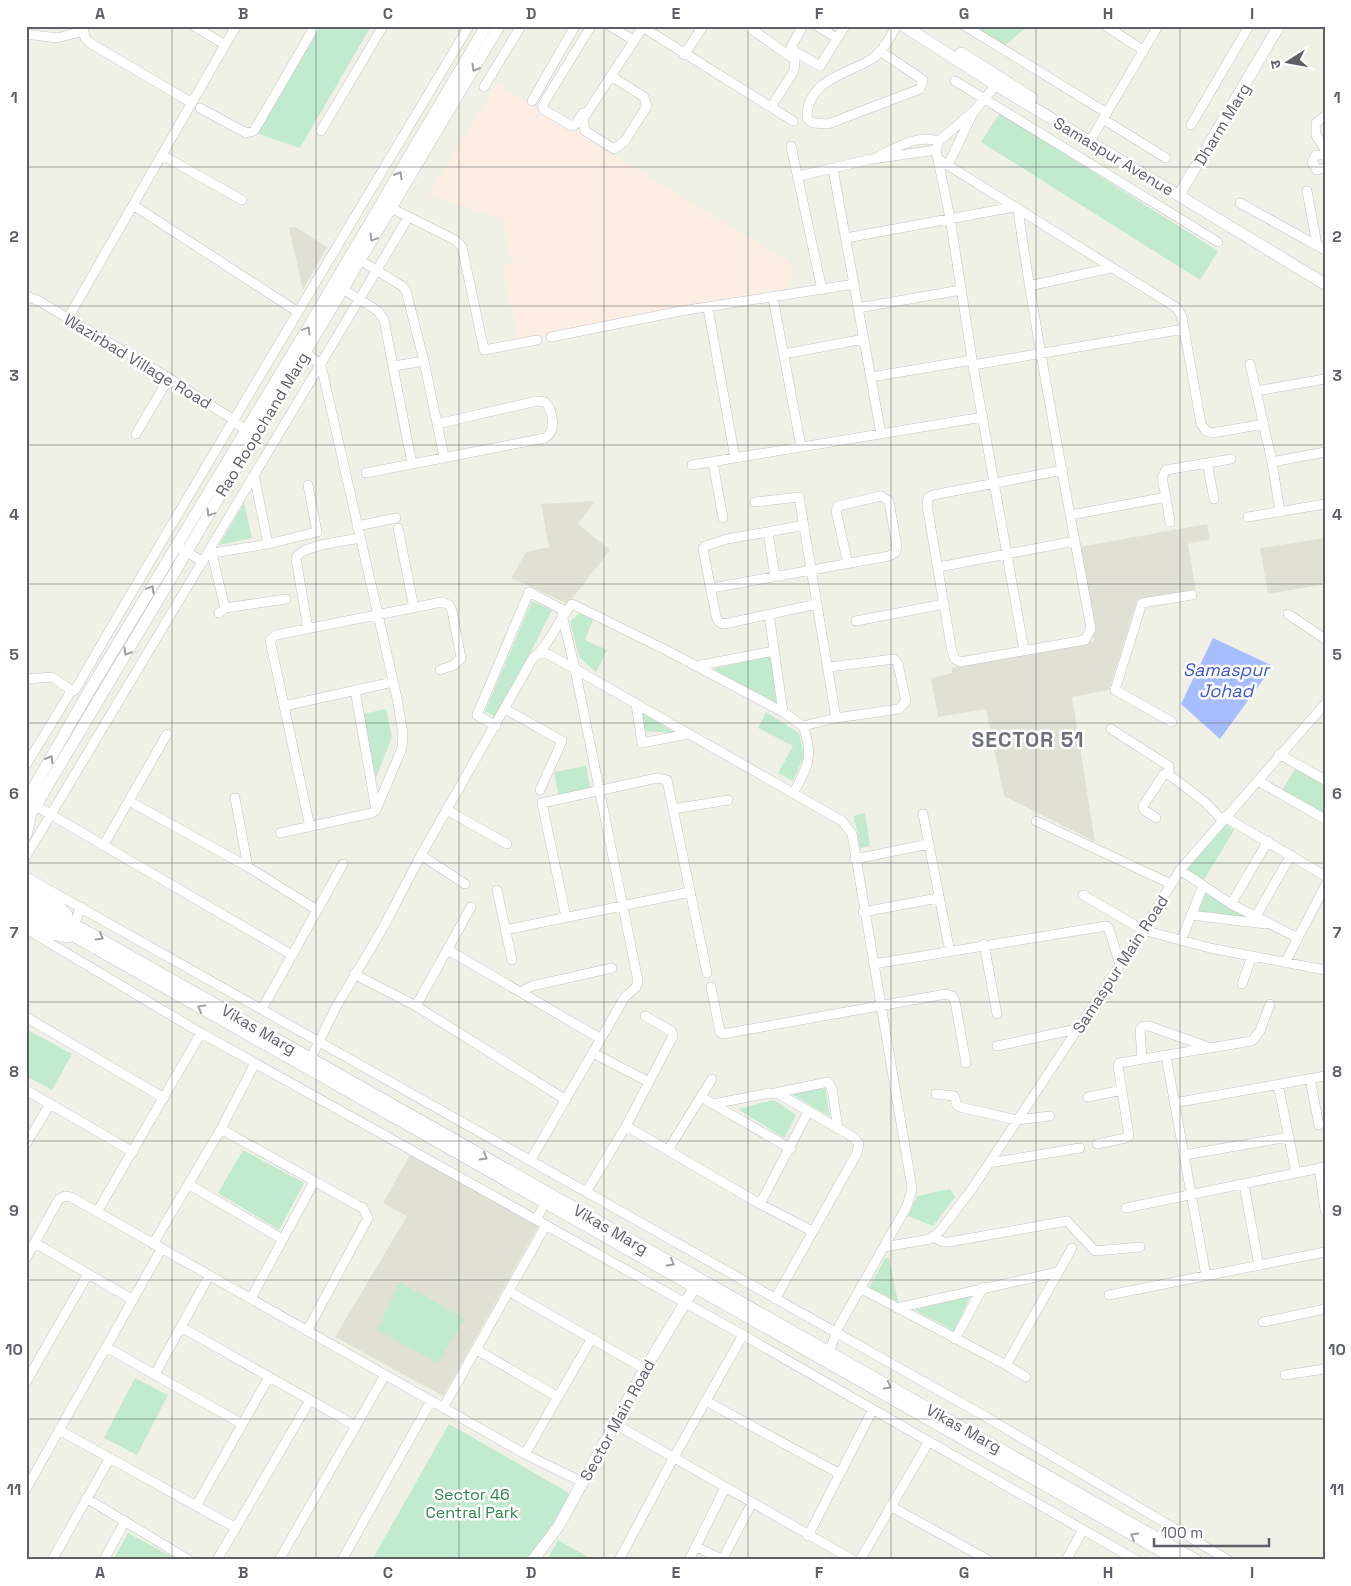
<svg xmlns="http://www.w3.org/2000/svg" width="1351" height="1586" font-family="'Space Grotesk','Noto Sans Devanagari',sans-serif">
  <rect width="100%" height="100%" fill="#f0f1e6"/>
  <!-- education -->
  <path fill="#e0e1d4" d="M295 227 327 247 303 290 289 228Z
    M592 501 594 503 578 524 610 550 568 604 511 578 526 552 549 547 541 504Z
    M1207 524 1210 539 1188 544 1196 590 1137 600 1109 690 1072 697 1095 842 1004 796 986 709 938 717 931 678 952 673V668L1094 641 1079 547Z
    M1325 538V584L1268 594 1260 548Z
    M411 1153 539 1225 443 1396 335 1337 407 1216 383 1203Z"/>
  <!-- medical -->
  <path fill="#feede2" d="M497 84 784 259 788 258 793 278 788 279 790 288 692 304 519 340 502 264 513 262 502 218 428 195Z"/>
  <!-- green -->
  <path fill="#c1eace" d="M318 26H371L300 148 256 133Z
    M972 26H1028L1004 46Z
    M1000 113 1218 251 1200 280 981 142Z
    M244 503 252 538 219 545Z
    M532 601 552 610 497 718 485 711Z
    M586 613 594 617 585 640 607 650 596 672 579 657 570 622 577 615Z
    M772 655 777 704 713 669Z
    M386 709 392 737 376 778 363 714Z
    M639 711 676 733 643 731Z
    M766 712 799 733 804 756 793 781 778 773 793 746 758 728Z
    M1297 765 1325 780V817L1281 793Z
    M586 766 591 792 559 798 554 772Z
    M865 813 870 846 860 848 854 816Z
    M1225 823 1234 830 1204 880 1187 869Z
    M1204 888 1250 920 1194 913Z
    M26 1029 72 1054 52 1090 26 1076Z
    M825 1087 830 1117 790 1093Z
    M774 1100 796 1115 784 1138 738 1109Z
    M243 1150 304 1183 279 1230 218 1193Z
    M950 1189 955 1197 933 1226 908 1216 917 1196Z
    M885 1258H889L898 1302 869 1288Z
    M400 1282 465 1319 438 1363 377 1330Z
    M971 1295 954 1331 915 1310Z
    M135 1378 168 1395 137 1455 104 1438Z
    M449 1424 569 1493 561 1517 528 1560H372Z
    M128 1533 178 1560H113Z
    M558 1540 593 1560H547Z"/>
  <!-- water -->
  <path fill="#a8bdff" d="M1213 638 1273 666 1220 739 1181 704Z"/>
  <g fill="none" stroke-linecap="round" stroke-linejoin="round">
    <!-- street casing -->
    <g stroke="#c2c2c9" stroke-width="10">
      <path id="street" d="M83 26 85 38 90 43 192 103
        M194 26 225 45
        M610 26 630 38
        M641 26 793 121
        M747 26 795 60 794 71 771 107
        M803 26 791 47 794 51 820 66 845 26
        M817 26 837 38
        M965 26 1107 113
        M1106 26 1144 51
        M26 34 57 38 83 31
        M880 51 923 80 920 89 828 124 813 123 807 118C807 80 845 75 870 60 882 53 890 38 896 26
        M684 55 703 26
        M611 76 644 97 647 106 625 141 614 149 585 131 583 119 643 27
        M955 81 1218 242
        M996 85 975 110 939 141 936 150 950 218 973 365 1024 650
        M484 87 521 26
        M532 101 575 26
        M200 108 246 133 254 131 315 26
        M583 113 575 125 572 126 544 110 542 106 591 26
        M1325 116 1316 123V135L1325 149
        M1103 119 1166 158
        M1191 125 1249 26
        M321 131 383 26
        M1093 136 1158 26
        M791 146 822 290
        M162 155 242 200
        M1325 155H1316L1312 162 1317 170 1325 168
        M879 156C899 146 916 135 939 141
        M938 159 1177 308 1182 317 1201 424 1206 431 1212 433 1264 424
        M948 165 973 113
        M833 169 881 434
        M799 176 872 159 936 150
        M1307 191 1317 245
        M1240 203 1325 250
        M133 205 298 312
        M391 208 455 240 462 247 484 350 537 340
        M1018 210C1038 350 1066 490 1091 629L1085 640 960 662 955 659 952 652 927 505 928 498 933 495 1063 470
        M846 238 1014 207
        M360 260 402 286 406 291 424 361 444 457
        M338 286 378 311 384 320 412 464
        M1029 286 1111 268
        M26 296 39 301 169 378 232 419 246 431
        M773 298 801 447
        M708 308 735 458
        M858 308 961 290
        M68 318 236 26
        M551 337 681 311 854 284
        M784 354 864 339
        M1250 364 1272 462 1280 512
        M973 365 1184 329
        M394 366 424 361
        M871 377 972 360
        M1256 391 1325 379
        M136 434 169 378
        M1272 462 1325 452
        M713 463 723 518
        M1207 463 1231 459
        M692 465 983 417
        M366 473 545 438C557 431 553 411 545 402L537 401 437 424
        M1166 497 1170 522
        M755 502 799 497 836 718
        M1071 515 1166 497 1162 478 1166 470 1207 463 1214 499
        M1248 517 1325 504
        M357 526 396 518
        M398 528 414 608
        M768 532 727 539 705 546 703 549 716 616 719 622 724 624 817 604
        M268 544 317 532 308 485
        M181 548 203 562
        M207 554 268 544 254 475
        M212 554 225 608
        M939 567 1075 541
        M775 577 768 532 804 525
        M712 588 889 556 895 553 897 547 889 501 881 496 838 506 836 511 848 564
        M219 613 225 608 286 599
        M769 614 783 712 803 726C814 755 808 768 793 793
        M1288 614 1325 639
        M856 621 944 604
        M308 629 296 558C301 545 346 541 360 538
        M540 654H548L575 669 842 821 852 834 912 1188 907 1206 839 1326 827 1357
        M697 666 774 651
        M26 679 52 677 72 691
        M355 690 376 810
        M636 704 642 743 688 734
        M284 706 393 682
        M505 709 562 741 540 790
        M1172 722 1115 690 1142 603 1192 595
        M496 726 477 715 529 592 565 611
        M803 726 836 718 899 709 906 701 898 664 894 659 829 667
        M1111 729 1169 766V773
        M1279 754 1325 780
        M26 765 70 693 75 690C204 467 337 247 469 26
        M1258 781 1325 819
        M235 798 248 867
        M129 801 248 867 317 910
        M36 806 292 955
        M673 809 728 800
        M447 810 507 844
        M923 814 950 952
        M1225 817 1325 876
        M1156 818 1144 810 1143 806 1164 774 1167 773 1205 802 1222 820
        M1036 821 1171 884
        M310 827 270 640 276 635 442 602 449 605 452 611 461 658 454 665 440 670
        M280 833 372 813 376 810 402 748 403 734 397 698 321 365 305 352
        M103 846 167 734
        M421 855 465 884
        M26 856 408 218
        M855 859 929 844
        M1180 870 1231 904 1298 938
        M26 877 981 1414 1228 1560
        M497 890 512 960
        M1083 895 1143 930 1210 948 1325 970
        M1231 904 1268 841
        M863 912 938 898
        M1191 915 1266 924
        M1256 916 1291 855
        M566 917 542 803 657 778 667 780 707 973
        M75 922 81 907
        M26 929 201 1033 743 1335 1136 1560
        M505 930 690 892
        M1181 941 1203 886
        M984 944 997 1014
        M448 950 601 1039
        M1285 963 1325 886
        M874 964 1106 926 1109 929 1120 965
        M354 974 416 1006 566 1100
        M1242 984 1252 956
        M711 987 720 1032 723 1034 946 994 952 996 955 1001 966 1063
        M521 992 532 986 612 968
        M416 1006 471 907
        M262 1009 343 864
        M26 1017 164 1098
        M997 1046 1077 1029
        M593 1053 649 1082
        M1166 1056 1206 1276
        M1142 1059 1140 1030 1143 1026H1149L1208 1047
        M308 1064 335 1009 384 926 421 855 533 658C550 645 557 621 572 604L664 649 783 712
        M1310 1079 1319 1125
        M1278 1084 1296 1173
        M26 1090 133 1152
        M775 1093 828 1082 832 1089 838 1129
        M936 1094 954 1096 957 1105 960 1107 1017 1120 1050 1116
        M701 1097 791 1149
        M1088 1097 1122 1090
        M1174 1103 1325 1076
        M713 1104 769 1093 779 1094 853 1137 859 1144 857 1153 775 1299
        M626 1126 760 1204 812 1231
        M221 1129 357 1205 363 1208 368 1218 307 1331
        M26 1144 50 1104
        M1097 1144 1126 1138 1129 1136 1118 1066 1119 1063 1252 1041 1260 1031 1270 1004
        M668 1150 712 1079
        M1184 1155 1289 1137
        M530 1161 625 997 636 987 638 981 575 669 562 615
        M989 1163 1080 1148
        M1319 1168 1325 1210
        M190 1185 282 1239
        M1244 1185 1259 1266
        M586 1192 626 1126 671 1040 673 1035 671 1031 645 1016
        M760 1204 808 1112
        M1126 1208 1325 1167
        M97 1212 201 1033
        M536 1220 545 1203
        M933 1237 943 1242H949L1067 1221 1095 1251 1140 1247
        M35 1243 133 1300
        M153 1244 221 1129 255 1063
        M884 1247 930 1239 940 1231 972 1189 1143 930 1180 870 1325 704
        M26 1258 59 1199 65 1196 71 1197 525 1454 582 1482
        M860 1288 1006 1365 1072 1248
        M510 1292 645 1369
        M1109 1295 1325 1252
        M251 1298 314 1182
        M897 1308 1058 1272
        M1263 1322 1325 1309
        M181 1327 356 1426
        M955 1339 983 1287
        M106 1347 242 1424
        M477 1350 558 1397
        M1006 1365 1026 1377
        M155 1374 209 1276
        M1285 1375 1325 1369
        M26 1382 88 1274
        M706 1401 840 1474
        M443 1408 546 1225
        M615 1424 853 1560
        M59 1430 236 1528
        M525 1454 592 1338
        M26 1489 162 1248
        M86 1498 189 1560
        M196 1506 269 1377
        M890 1506 988 1560
        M808 1536 873 1409
        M697 1547 723 1560
        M52 1560 110 1458
        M104 1560 125 1521
        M217 1560 310 1400
        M279 1560 385 1375
        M342 1560 431 1401
        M619 1560 674 1457 743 1335
        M689 1560 725 1488
        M722 1560 752 1503
        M860 1560 929 1441
        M1066 1560 1083 1530"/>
    </g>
    <!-- secondary casing -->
    <g stroke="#c2c3cc" stroke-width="12">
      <path id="secondary" d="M904 26 996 85 1325 284
        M961 53 1032 98
        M1179 195 1279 26
        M26 801 88 693 312 321 486 26
        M26 822 499 26
        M26 835 30 817
        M26 887 55 902 67 915
        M26 897 1196 1560
        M26 909 1177 1560
        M26 921 52 934 68 937
        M533 1560 558 1527 645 1369 699 1280"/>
    </g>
    <!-- street -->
    <use href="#street" stroke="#fff" stroke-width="9"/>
    <!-- secondary -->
    <use href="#secondary" stroke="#fff" stroke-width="11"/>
  </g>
  <!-- one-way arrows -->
  <defs><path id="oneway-chevron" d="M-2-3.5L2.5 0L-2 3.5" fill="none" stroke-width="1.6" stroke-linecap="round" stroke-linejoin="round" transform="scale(1.25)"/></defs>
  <g stroke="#9e9fa4">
    <use href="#oneway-chevron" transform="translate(475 68) rotate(120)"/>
    <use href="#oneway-chevron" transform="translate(399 175) rotate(-60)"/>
    <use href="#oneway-chevron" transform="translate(373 238) rotate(121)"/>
    <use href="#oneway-chevron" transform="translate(307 330) rotate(-59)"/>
    <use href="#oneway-chevron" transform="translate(210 513) rotate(121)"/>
    <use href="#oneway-chevron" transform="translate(151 589) rotate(-59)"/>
    <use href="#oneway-chevron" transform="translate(127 652) rotate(121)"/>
    <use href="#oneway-chevron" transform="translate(50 759) rotate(-60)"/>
    <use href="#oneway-chevron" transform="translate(100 937) rotate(30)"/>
    <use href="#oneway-chevron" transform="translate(201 1008) rotate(-151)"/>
    <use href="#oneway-chevron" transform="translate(484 1157) rotate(30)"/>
    <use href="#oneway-chevron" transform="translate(671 1263) rotate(30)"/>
    <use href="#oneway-chevron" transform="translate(888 1386) rotate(29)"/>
    <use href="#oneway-chevron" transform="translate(1134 1536) rotate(-150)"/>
  </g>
  <!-- grid -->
  <path fill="none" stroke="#5d5f67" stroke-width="1" stroke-opacity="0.55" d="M172 26V1560M316 26V1560M459 26V1560M604 26V1560M748 26V1560M891 26V1560M1036 26V1560M1180 26V1560M26 167H1325M26 306H1325M26 445H1325M26 584H1325M26 723H1325M26 863H1325M26 1002H1325M26 1141H1325M26 1280H1325M26 1419H1325"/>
  <g text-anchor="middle" stroke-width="5" stroke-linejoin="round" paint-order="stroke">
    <!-- street labels -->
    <g font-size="16" fill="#5d5f67" stroke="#fff">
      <text transform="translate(1222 124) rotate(-59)" y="6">Dharm Marg</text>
      <text transform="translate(1114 156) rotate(31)" y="6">Samaspur Avenue</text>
      <text transform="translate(138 361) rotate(31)" y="6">Wazirbad Village Road</text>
      <text transform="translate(262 424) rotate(-59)" y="6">Rao Roopchand Marg</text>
      <text transform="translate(1120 964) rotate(-57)" y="6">Samaspur Main Road</text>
      <text transform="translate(259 1029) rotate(30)" y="6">Vikas Marg</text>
      <text transform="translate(611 1229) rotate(30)" y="6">Vikas Marg</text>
      <text transform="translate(617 1420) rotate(-61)" y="6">Sector Main Road</text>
      <text transform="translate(964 1428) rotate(29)" y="6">Vikas Marg</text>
    </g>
    <!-- park labels -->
    <g font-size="16" fill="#2e864e" stroke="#fff">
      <text x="472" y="1500">Sector 46<tspan x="472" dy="18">Central Park</tspan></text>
    </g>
    <!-- water labels -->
    <g font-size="18" font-style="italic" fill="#3f57ce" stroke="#fff">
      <text x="1226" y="676">Samaspur<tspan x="1226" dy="21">Johad</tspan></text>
    </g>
    <!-- district labels -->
    <g font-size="21" font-weight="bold" letter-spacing="1" fill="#6e707a" stroke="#fff">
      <text x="1028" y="747">SECTOR 51</text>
    </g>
  </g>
  <!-- border -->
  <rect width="1351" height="1586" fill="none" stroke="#ffffff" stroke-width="55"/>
  <!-- north arrow -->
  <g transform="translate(1288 62) rotate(259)" stroke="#ffffff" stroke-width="4" paint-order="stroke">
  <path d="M0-4L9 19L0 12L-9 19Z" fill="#5d5f67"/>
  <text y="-8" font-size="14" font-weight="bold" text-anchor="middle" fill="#5d5f67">उ</text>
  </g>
  <!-- scale -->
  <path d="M1154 1538v8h115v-8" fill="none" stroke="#5d5f67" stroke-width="2.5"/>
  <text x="1161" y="1538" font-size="15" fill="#5d5f67" stroke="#ffffff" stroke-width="4" paint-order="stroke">100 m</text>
  <rect x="28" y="28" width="1296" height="1530" fill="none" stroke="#5d5f67" stroke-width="2"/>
  <g font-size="16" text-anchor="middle" font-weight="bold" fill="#5d5f67">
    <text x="100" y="19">A</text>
    <text x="243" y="19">B</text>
    <text x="388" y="19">C</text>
    <text x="531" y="19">D</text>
    <text x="676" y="19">E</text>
    <text x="819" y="19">F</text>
    <text x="964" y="19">G</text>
    <text x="1108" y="19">H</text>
    <text x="1252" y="19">I</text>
    <text x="14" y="103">1</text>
    <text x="1337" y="103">1</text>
    <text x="14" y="242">2</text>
    <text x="1337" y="242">2</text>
    <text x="14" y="381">3</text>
    <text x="1337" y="381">3</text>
    <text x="14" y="520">4</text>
    <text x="1337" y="520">4</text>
    <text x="14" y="660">5</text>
    <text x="1337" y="660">5</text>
    <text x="14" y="799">6</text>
    <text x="1337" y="799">6</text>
    <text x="14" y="938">7</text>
    <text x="1337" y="938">7</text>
    <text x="14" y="1077">8</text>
    <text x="1337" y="1077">8</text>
    <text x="14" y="1216">9</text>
    <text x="1337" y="1216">9</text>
    <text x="14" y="1355">10</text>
    <text x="1337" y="1355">10</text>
    <text x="14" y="1495">11</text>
    <text x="1337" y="1495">11</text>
    <text x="100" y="1578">A</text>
    <text x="243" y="1578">B</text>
    <text x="388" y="1578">C</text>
    <text x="531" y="1578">D</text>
    <text x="676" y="1578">E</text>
    <text x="819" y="1578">F</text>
    <text x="964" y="1578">G</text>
    <text x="1108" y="1578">H</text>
    <text x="1252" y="1578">I</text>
  </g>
</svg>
